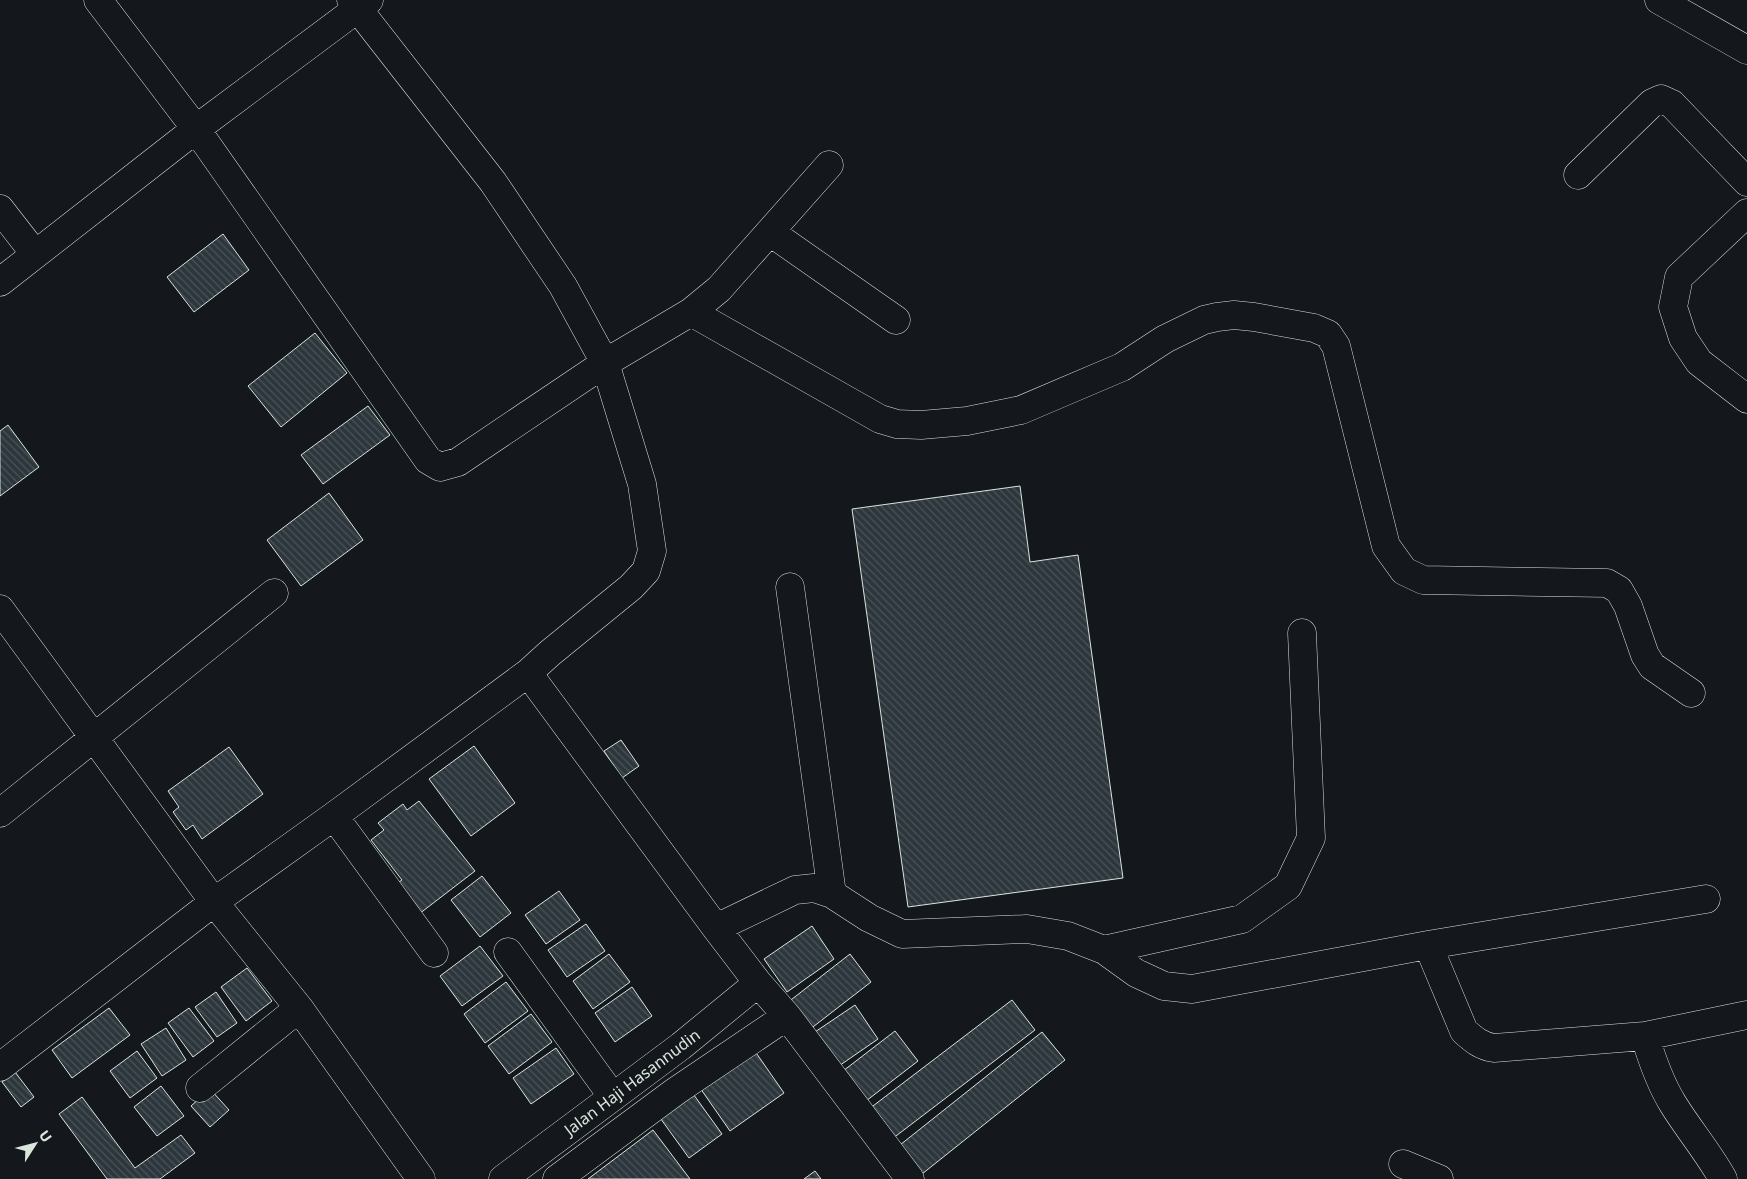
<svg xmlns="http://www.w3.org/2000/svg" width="1747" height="1179" font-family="'Noto Sans',sans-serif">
  <defs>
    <pattern id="building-back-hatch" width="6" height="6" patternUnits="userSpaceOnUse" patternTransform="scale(1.25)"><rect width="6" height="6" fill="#2c363c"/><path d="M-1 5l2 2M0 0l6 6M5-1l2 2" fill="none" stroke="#4a5358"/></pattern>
  </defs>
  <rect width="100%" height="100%" fill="#14181c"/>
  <!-- building -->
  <path fill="url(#building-back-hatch)" stroke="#d8e6dc" d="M223 234 249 270 194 312 167 277Z
    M315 333 347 373 281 427 248 386Z
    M368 406 390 435 323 484 301 455Z
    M8 425 39 467 0 496V431Z
    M1020 486 1030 562 1078 555 1123 878 908 907 852 509Z
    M329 493 363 540 301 586 267 540Z
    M621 740 639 766 622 778 604 751Z
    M474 746 515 803 471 836 429 779Z
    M229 747 263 794 202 839 193 825 186 830 173 812 179 807 168 791Z
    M419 801 475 871 419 914 396 884 402 880 371 840 384 830 378 823 403 804 407 810Z
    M482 876 511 913 480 937 451 900Z
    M559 891 580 920 546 944 525 915Z
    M586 924 605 951 567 977 548 950Z
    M812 926 834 959 787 992 764 959Z
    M480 946 503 976 462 1006 440 976Z
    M609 954 630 982 593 1009 573 981Z
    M850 954 871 982 809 1030 787 1003Z
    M247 968 272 1001 246 1021 221 987Z
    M506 982 528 1011 485 1043 464 1014Z
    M632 987 652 1016 615 1042 595 1013Z
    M216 992 237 1023 217 1037 195 1007Z
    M1012 1000 1035 1030 892 1139 869 1109Z
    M855 1005 878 1039 836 1068 812 1034Z
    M109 1008 130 1035 72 1078 52 1050Z
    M189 1008 214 1041 193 1057 168 1023Z
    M531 1014 552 1042 509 1074 488 1046Z
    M166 1028 186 1060 162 1076 141 1044Z
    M895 1031 918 1061 866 1101 843 1071Z
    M1042 1032 1065 1060 922 1174 900 1145Z
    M752 1047 784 1093 730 1131 698 1085Z
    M556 1048 574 1074 531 1104 513 1078Z
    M137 1051 157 1078 130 1098 110 1071Z
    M15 1072 34 1097 21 1107 2 1082Z
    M161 1086 184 1116 157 1136 134 1107Z
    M210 1089 229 1110 210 1127 191 1106Z
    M691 1091 722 1134 689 1158 658 1115Z
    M82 1097 135 1168 181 1135 195 1153 160 1179H107L59 1114Z
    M653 1130 690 1179H588Z
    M815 1171 821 1179H804Z"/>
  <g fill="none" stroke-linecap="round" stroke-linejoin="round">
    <!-- minor casing -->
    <g stroke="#d8e6dc" stroke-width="29">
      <path id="minor" d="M98 0 196 129 428 460 440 467 458 462 605 363 691 312 719 289 829 165
        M351 0 493 182 563 286 605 363 642 484 652 551 646 571 631 587 550 653 528 673 716 928 758 983 787 1016 910 1179
        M1659 0 1747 50
        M1578 175 1652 103 1661 99 1672 104 1747 182
        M0 209 35 254
        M1747 213 1679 277 1673 307 1683 338 1699 362 1747 399
        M770 232 896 320
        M0 282 196 129 369 0
        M691 312 880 419 897 424 921 425 967 421 1021 410 1122 367 1165 339 1204 320 1217 317 1234 315 1254 317 1314 328 1328 334 1336 346 1386 546 1404 571 1423 580 1607 583 1619 590 1628 606 1645 655 1652 666 1691 693
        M790 587 832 894
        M0 609 214 902 299 1008 421 1179
        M0 813 274 593
        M334 816 434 953
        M716 928 795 890 814 888 832 894 869 918 902 934 1027 929 1068 936 1104 950 1136 973 1164 986 1192 989 1428 945 1706 899
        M1428 945 1464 1031C1474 1040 1481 1046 1494 1048L1645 1036 1747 1015
        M1104 950 1242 919 1288 886 1311 838 1302 633
        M508 952 613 1097
        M1645 1036C1652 1060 1660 1083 1673 1104 1689 1130 1708 1152 1723 1179
        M0 1067 214 902 334 816 528 673
        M200 1088 299 1008
        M1403 1164 1439 1179
        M503 1179 681 1046 758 983
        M557 1179 676 1091 787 1016"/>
    </g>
    <!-- minor -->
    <use href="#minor" stroke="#14181c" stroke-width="28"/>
  </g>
  <g text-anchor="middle" stroke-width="4" stroke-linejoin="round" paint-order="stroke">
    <!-- street labels -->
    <g font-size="16" fill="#d8e6dc" stroke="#14181c">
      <text transform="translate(632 1082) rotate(-37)" y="6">Jalan Haji Hasannudin</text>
    </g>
  </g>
  <!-- north arrow -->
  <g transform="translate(35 1144) rotate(54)" stroke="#14181c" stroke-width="4" paint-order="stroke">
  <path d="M0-4L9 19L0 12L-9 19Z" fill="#d8e6dc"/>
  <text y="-8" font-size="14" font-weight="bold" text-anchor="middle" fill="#d8e6dc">U</text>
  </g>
</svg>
